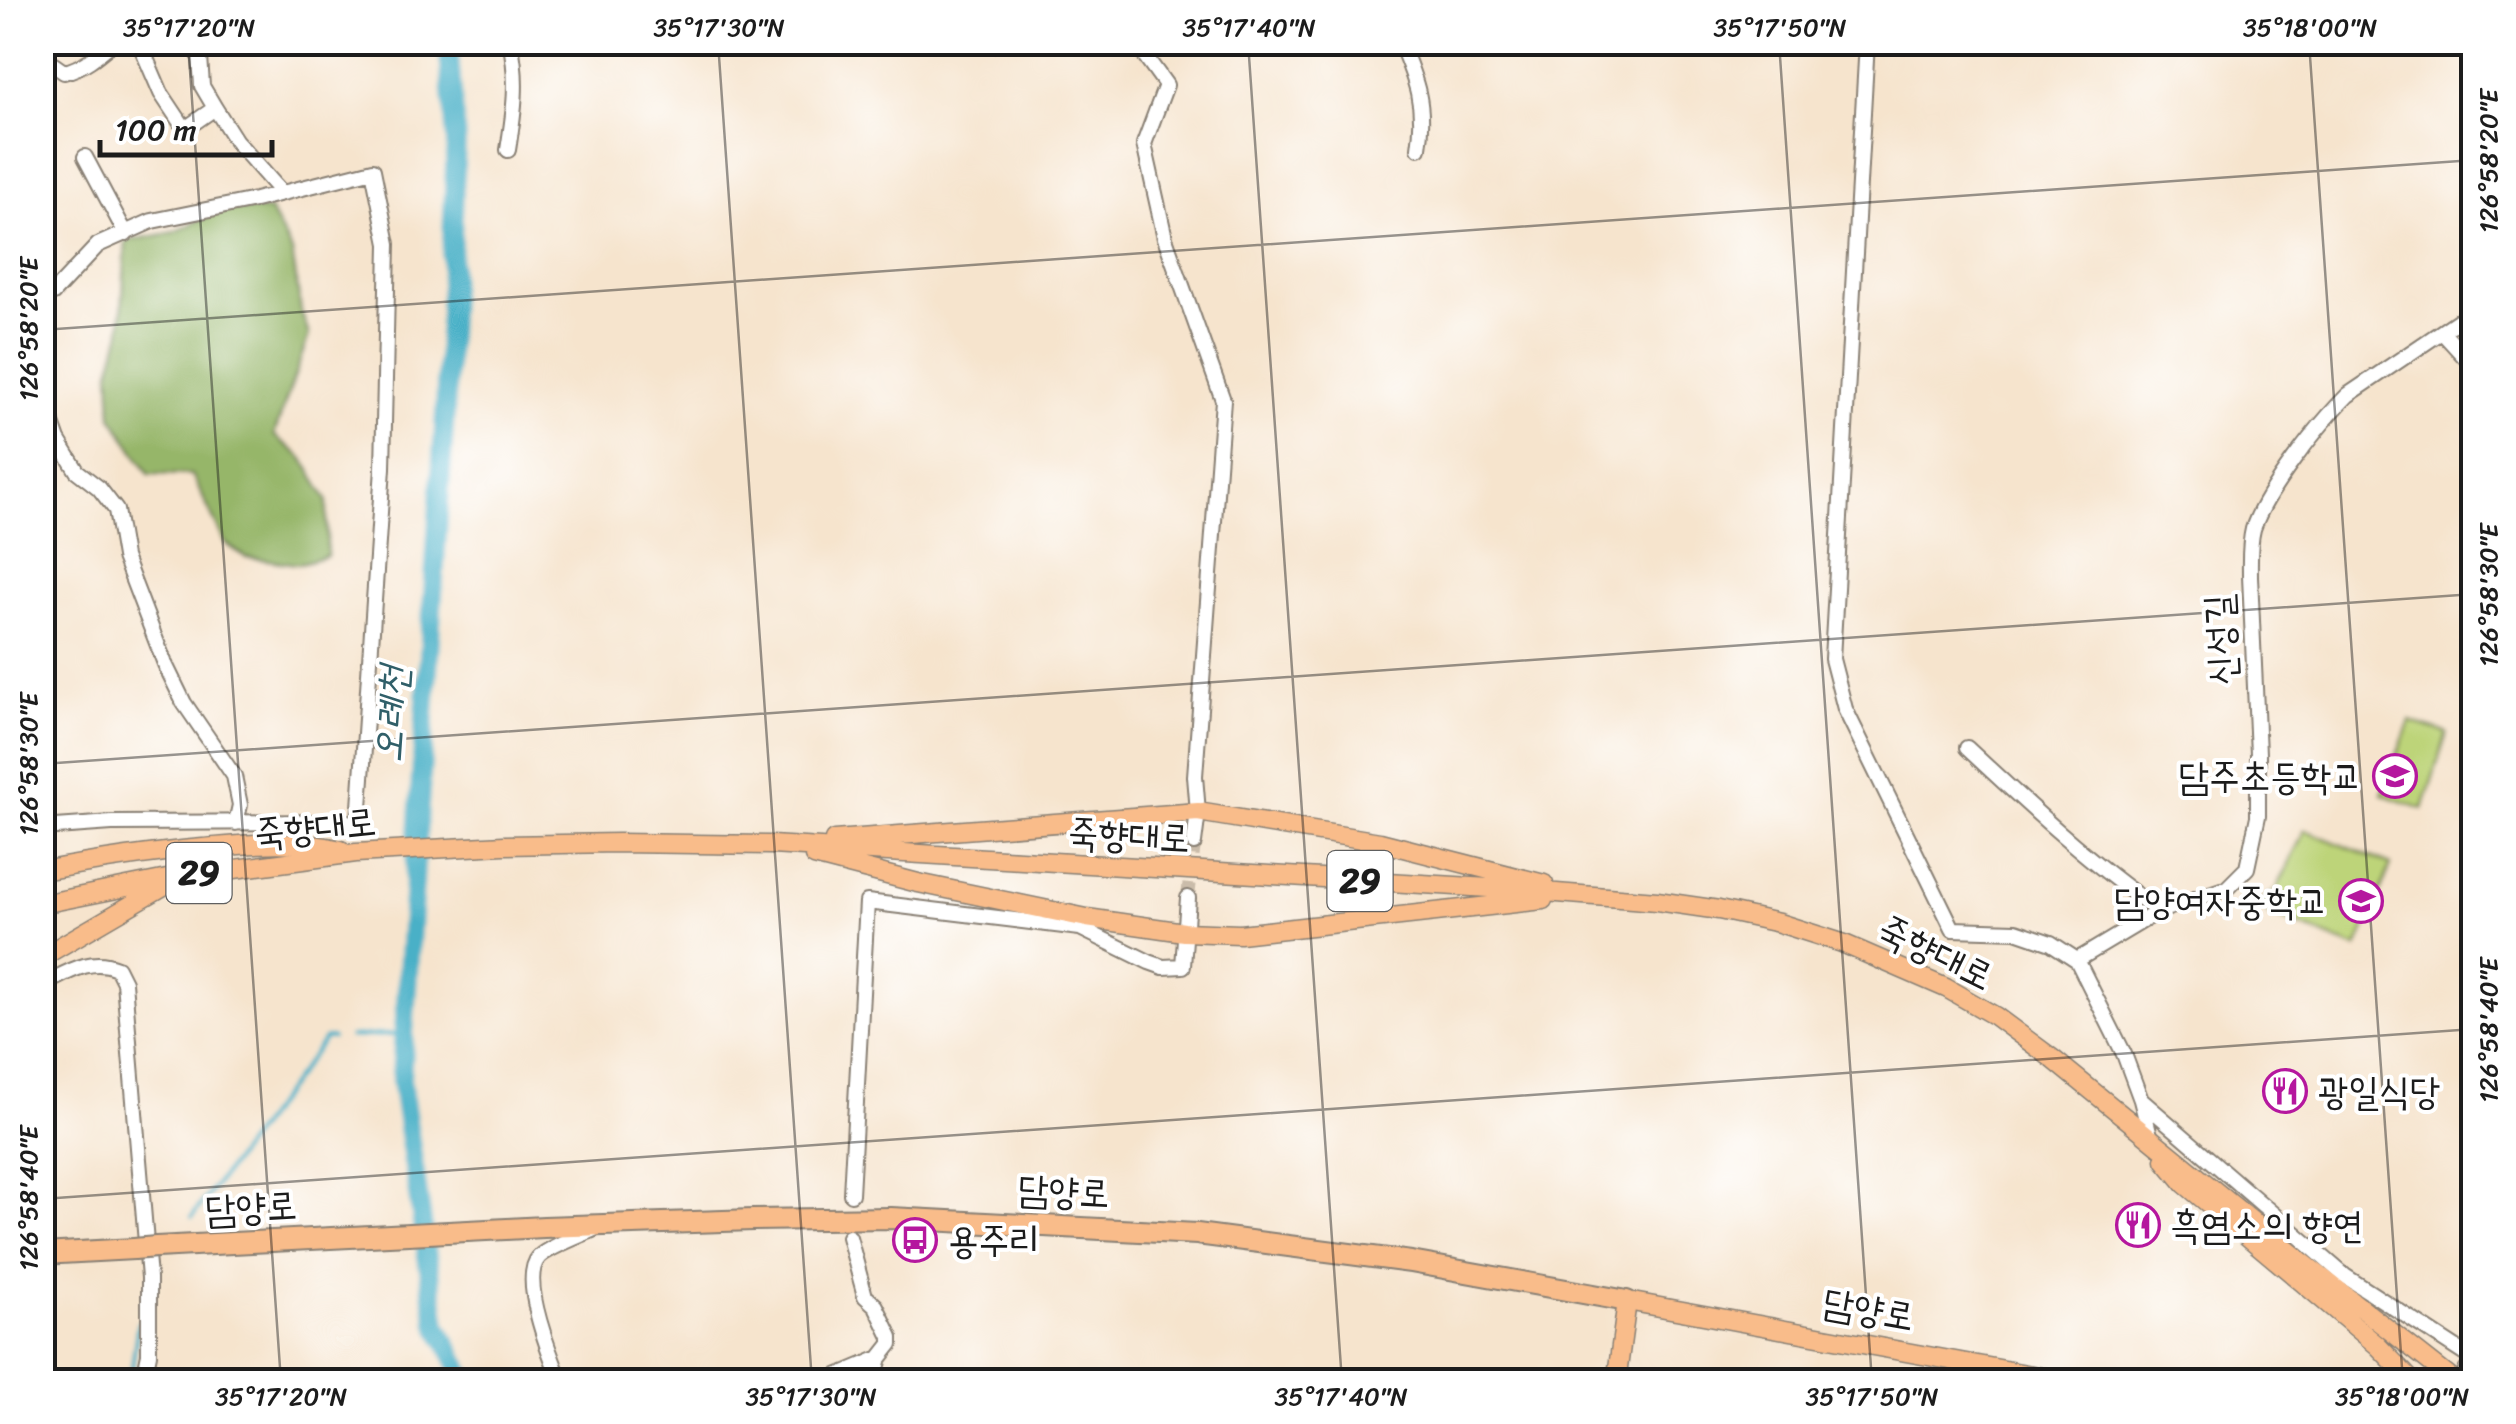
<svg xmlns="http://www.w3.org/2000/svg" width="2516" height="1424" font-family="Sriracha,'Poor Story',sans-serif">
  <rect width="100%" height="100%" fill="#fff"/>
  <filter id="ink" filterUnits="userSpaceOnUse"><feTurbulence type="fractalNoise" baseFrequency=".01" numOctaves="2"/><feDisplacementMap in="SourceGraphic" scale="20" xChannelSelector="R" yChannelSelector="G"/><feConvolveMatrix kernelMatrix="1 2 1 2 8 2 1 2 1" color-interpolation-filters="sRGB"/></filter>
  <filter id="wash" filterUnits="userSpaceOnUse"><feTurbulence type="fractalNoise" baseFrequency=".0048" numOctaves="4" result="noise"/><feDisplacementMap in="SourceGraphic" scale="40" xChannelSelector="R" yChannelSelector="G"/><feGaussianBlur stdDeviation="2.25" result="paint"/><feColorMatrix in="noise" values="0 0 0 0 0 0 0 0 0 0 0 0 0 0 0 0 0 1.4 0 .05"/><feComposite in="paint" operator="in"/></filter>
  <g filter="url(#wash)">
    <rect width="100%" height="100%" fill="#f6e4cd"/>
    <!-- green -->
    <path fill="#bdd479" stroke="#6c784a" stroke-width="2.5" d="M2410 721 2447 733 2423 809 2382 794Z
      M2305 830 2391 865 2357 948 2267 913 2262 900 2277 889Z"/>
    <!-- forest -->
    <path fill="#96b669" stroke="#596942" stroke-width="2.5" d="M223 208 270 211 292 252 301 311 309 335 274 435 303 458 327 500V556L297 564 245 557 225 543 192 475 149 474 112 416 110 372 121 331 126 241 175 232Z"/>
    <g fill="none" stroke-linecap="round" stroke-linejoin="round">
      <!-- stream -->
      <path stroke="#48b0c7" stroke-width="4" d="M350 1037 404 1034
        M192 1217 325 1038H332
        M130 1382 138 1323"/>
      <!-- river -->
      <path stroke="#48b0c7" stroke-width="20" d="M448 42 456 141 445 413 401 1079 437 1324 467 1382"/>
    </g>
  </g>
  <g filter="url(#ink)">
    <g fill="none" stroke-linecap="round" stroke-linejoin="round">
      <!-- minor-tunnel -->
      <path stroke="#cabcaa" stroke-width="14" stroke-dasharray="14 7" stroke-linecap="butt" d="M1188 898 1194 843"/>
      <!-- minor casing -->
      <g stroke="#898074" stroke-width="18">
        <path id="minor" d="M139 42 161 93 185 129 215 108
          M192 42 200 56 202 86 215 108 236 141 281 192
          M979 42 991 45 996 42
          M1135 42 1166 85 1144 144 1165 238 1223 400 1195 776 1198 812 1194 843
          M1400 42C1416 80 1426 105 1419 148
          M1867 42 1832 659 1845 709 1953 929 2016 931 2051 943 2077 960 2124 1054 2141 1100 2151 1139
          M42 64 54 65 64 72C83 68 99 54 113 42
          M508 150C514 112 519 80 510 42
          M85 157 126 234
          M42 298 53 293 98 245 152 221 255 200 373 170 388 244 383 468 359 822 112 823 42 828
          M2442 332 2474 367
          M42 343 46 396 52 423 58 440 77 471 99 488 116 510 124 557 165 664 184 703 234 776 240 805 236 823
          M1967 748C2029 806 2090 863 2159 911
          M2077 960 2159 911 2227 888 2247 868 2258 816V754L2250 576C2250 561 2249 545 2253 529 2265 492 2320 423 2348 395L2474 310
          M42 985C67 973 90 956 117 968L124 982 149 1278V1354L143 1382
          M2141 1100 2345 1276 2474 1360
          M851 1194 867 902 1080 928 1149 962 1163 967 1183 966 1188 898
          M849 1237 865 1296 876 1306 891 1337V1344L880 1358 877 1368 879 1382
          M561 1382C551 1357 519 1279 539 1257 547 1248 584 1234 597 1228
          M823 1382 880 1358
          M2464 1382 2466 1371 2474 1358"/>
      </g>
      <!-- major casing -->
      <g stroke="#898074" stroke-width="21">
        <path id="major" d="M834 840 1198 812 1380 842 1544 884
          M814 856 918 883 1087 918 1184 932 1240 934 1543 900
          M42 871C96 861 149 853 203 848 249 844 296 839 341 850
          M42 904 182 876 356 853 504 845 618 843 771 845 1506 889 1657 901 1719 910 1779 923 1842 943 1946 988 1995 1016 2053 1059 2301 1261 2453 1380
          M42 957 167 884
          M2165 1160 2185 1184 2377 1345 2413 1382
          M1619 1382 1618 1368 1627 1301 2070 1382"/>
      </g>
      <!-- highway casing -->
      <g stroke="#898074" stroke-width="24">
        <path id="highway" d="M156 1247 544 1227 753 1220 891 1218 1197 1234 1411 1262 1627 1301
          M42 1254 134 1249"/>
      </g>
      <!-- minor -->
      <use href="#minor" stroke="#fff" stroke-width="14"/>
      <!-- major -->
      <use href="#major" stroke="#f9bc8a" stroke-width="18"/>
      <!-- highway -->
      <use href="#highway" stroke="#f9bc8a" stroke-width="20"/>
      <!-- highway-bridge casing -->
      <g stroke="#898074" stroke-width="24" stroke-linecap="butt">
        <path id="highway-bridge" d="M134 1249 156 1247"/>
      </g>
      <!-- highway-bridge -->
      <use href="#highway-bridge" stroke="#f9bc8a" stroke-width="20"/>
    </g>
  </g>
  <!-- ticks -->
  <path fill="none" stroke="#1c1c1c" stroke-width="2.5" stroke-opacity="0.45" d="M188 42 281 1382M718 42 812 1382M1248 42 1342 1382M1779 42 1872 1382M2309 42 2403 1382M42 330 2474 160M42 764 2474 594M42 1199 2474 1029"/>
  <!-- icons -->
  <defs>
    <g id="school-ring" transform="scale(2.25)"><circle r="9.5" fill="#fff" stroke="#b5179e" stroke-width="1.5"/><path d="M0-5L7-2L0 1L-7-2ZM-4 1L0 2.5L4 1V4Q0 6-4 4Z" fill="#b5179e"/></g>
    <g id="restaurant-ring" transform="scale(2.25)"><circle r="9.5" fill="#fff" stroke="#b5179e" stroke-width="1.5"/><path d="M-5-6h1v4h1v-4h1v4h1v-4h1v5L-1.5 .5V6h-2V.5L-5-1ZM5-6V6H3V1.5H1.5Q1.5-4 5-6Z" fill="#b5179e"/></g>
    <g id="bus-ring" transform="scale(2.25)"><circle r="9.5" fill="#fff" stroke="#b5179e" stroke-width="1.5"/><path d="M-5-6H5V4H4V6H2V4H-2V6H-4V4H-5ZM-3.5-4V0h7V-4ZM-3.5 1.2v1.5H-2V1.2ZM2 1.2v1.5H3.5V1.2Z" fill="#b5179e"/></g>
  </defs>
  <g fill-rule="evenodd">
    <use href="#school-ring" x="2395" y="776"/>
    <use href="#school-ring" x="2361" y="901"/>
    <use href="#restaurant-ring" x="2285" y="1091"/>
    <use href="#restaurant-ring" x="2138" y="1225"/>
    <use href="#bus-ring" x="915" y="1240"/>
  </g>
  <g text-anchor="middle" stroke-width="8" stroke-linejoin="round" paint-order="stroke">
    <!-- shield labels -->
    <g fill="#fff" stroke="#606060" stroke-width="2.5">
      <rect x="166.5" y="843" width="65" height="60" rx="8"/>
      <rect x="1327.5" y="851" width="65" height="60" rx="8"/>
    </g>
    <g font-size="35" font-weight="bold" fill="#1c1c1c">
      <text x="199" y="885">29</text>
      <text x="1360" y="893">29</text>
    </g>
    <!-- street labels -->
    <g font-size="38" fill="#1c1c1c" stroke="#fff">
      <text transform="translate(2220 640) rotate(-93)" y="13">신성길</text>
      <text transform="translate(315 827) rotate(-6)" y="13">죽향대로</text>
      <text transform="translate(1129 835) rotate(3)" y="13">죽향대로</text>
      <text transform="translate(1936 952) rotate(26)" y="13">죽향대로</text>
      <text transform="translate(1064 1191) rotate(3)" y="13">담양로</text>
      <text transform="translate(251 1207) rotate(-3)" y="13">담양로</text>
      <text transform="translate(1869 1309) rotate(10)" y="13">담양로</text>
    </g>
    <!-- poi labels -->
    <g font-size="38" fill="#1c1c1c" stroke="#fff" text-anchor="start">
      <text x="2362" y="789" text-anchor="end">담주초등학교</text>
      <text x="2328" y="914" text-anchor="end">담양여자중학교</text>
      <text x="2318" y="1104">광일식당</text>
      <text x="2170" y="1238">흑염소의 향연</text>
      <text x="948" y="1253">용주리</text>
    </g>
    <!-- water labels -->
    <g font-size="40" font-style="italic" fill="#305f69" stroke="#fff">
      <text transform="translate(390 714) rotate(-86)" y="14">오례천</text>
    </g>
  </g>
  <!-- margin -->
  <rect width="2516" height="1424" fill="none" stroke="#fff" stroke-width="110"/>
  <!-- scale -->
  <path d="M100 140v15h172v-15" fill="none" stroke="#1c1c1c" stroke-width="5"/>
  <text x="115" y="140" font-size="30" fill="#1c1c1c" stroke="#ffffff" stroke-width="8" paint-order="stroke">100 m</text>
  <rect x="55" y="55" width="2406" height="1314" fill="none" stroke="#1c1c1c" stroke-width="4"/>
  <g font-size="25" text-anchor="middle" fill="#1c1c1c">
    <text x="189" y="36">35°17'20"N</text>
    <text x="719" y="36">35°17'30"N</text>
    <text x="1249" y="36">35°17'40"N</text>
    <text x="1780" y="36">35°17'50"N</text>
    <text x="2310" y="36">35°18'00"N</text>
    <text transform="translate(2488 161) rotate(-90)" y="9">126°58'20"E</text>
    <text transform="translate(28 329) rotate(-90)" y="9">126°58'20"E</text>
    <text transform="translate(2488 595) rotate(-90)" y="9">126°58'30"E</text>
    <text transform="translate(28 764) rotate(-90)" y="9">126°58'30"E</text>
    <text transform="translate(2488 1030) rotate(-90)" y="9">126°58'40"E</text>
    <text transform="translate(28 1198) rotate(-90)" y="9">126°58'40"E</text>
    <text x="281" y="1405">35°17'20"N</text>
    <text x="811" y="1405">35°17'30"N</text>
    <text x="1341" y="1405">35°17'40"N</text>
    <text x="1872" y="1405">35°17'50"N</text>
    <text x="2402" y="1405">35°18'00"N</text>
  </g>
</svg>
